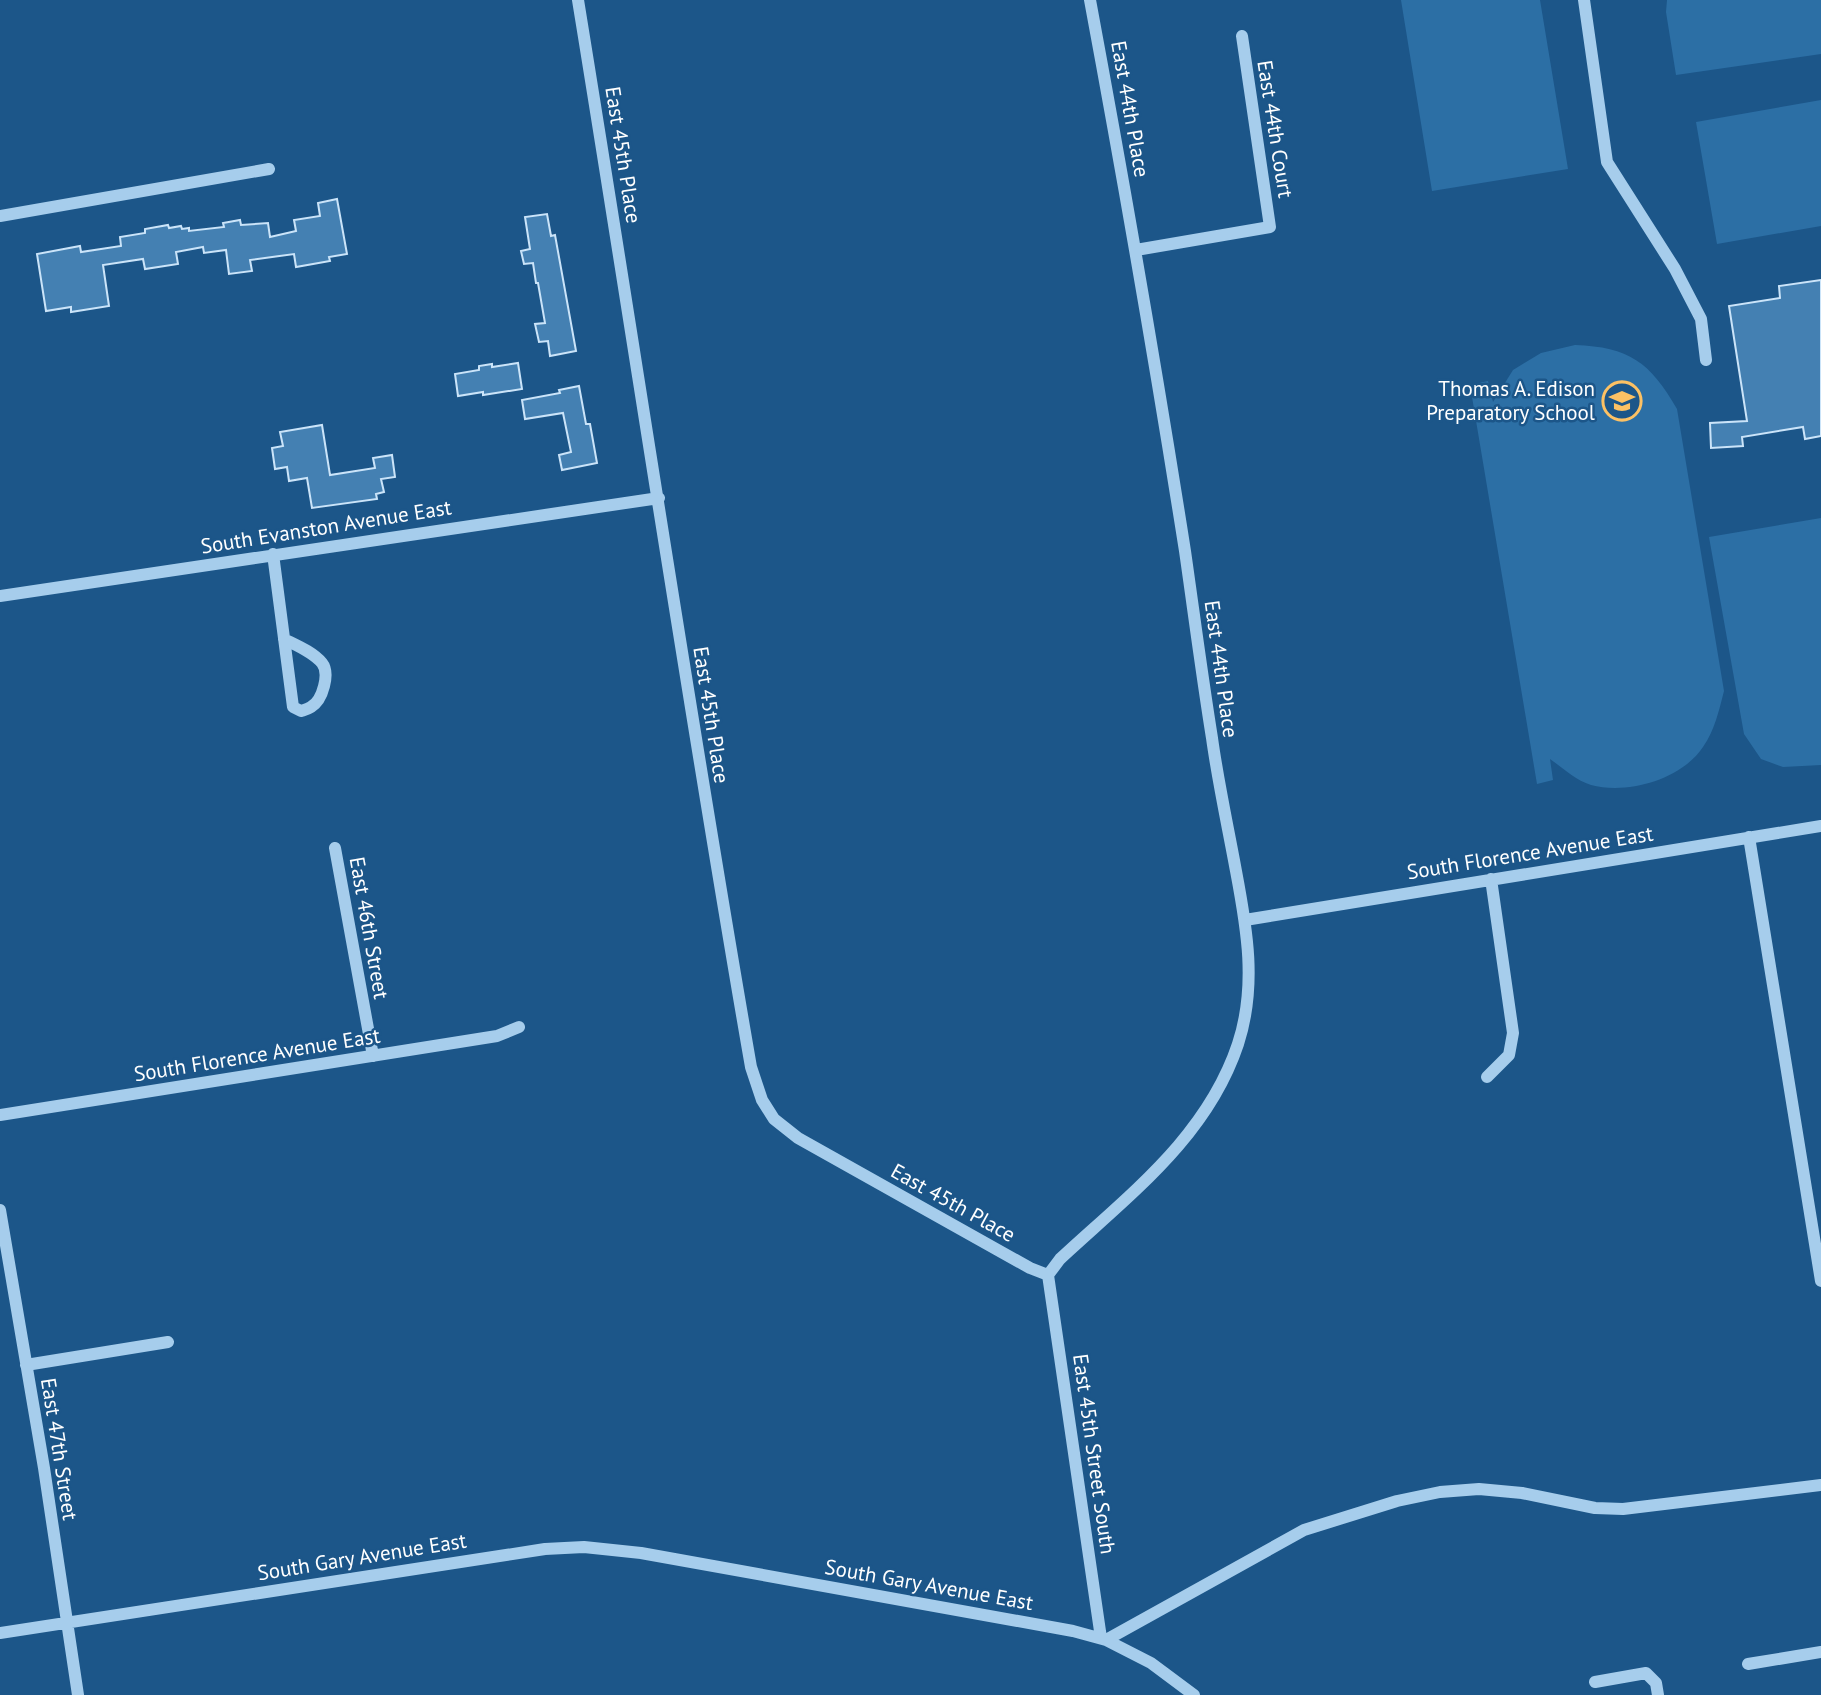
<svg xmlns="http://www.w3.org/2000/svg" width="1821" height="1695" font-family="'PT Sans',sans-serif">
  <rect width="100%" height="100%" fill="#1c5689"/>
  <!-- green -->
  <path fill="#2c6fa5" d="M1401 0H1540L1568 169 1432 191Z
    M1667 0H1821V54L1676 75 1666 12Z
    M1821 100V226L1717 244 1696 122Z
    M1575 345C1629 347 1650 362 1677 409L1724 691C1719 710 1715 730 1703 747 1682 779 1628 795 1591 785 1575 780 1563 768 1550 759L1553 780 1537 784 1470 385 1488 381 1493 402 1513 370 1541 353Z
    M1821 518V765L1783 767 1761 759 1744 734 1709 537Z"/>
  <!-- building -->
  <path fill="#4480b2" stroke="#cbe4f9" stroke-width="2" d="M337 199 347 254 329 257 330 261 296 267 294 254 250 260 252 271 229 274 226 250 204 253 203 247 176 252 178 264 145 269 143 259 103 265 109 306 71 312V307L46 311 37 254 80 246 81 252 121 246 120 237 145 233V229L168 225 169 228 181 226 182 229 189 228V231L224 227 223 223 240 220 241 225 268 223 270 237 296 231 294 220 320 216 318 203Z
    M547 214 551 236 555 235 576 351 550 356 548 341 539 342 535 324 545 323 538 283H536L533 263 524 264 521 251 530 249 525 217Z
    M1821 280V436L1805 439 1803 427 1742 437 1743 446 1711 448 1710 423 1747 421 1729 306 1780 298 1779 286Z
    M518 363 522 389 483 395V392L458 396 455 374 479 370V366L492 364V367Z
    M579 386 586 424H590L597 463 562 470 559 455 571 452 563 413 525 419 522 400 560 393 559 390Z
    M322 425 330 475 375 468 373 458 392 455 395 477 381 479 384 492 376 494 377 499 312 508 307 478 289 481 287 467 275 469 272 448 283 446 280 432Z"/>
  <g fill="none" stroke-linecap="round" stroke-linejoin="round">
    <!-- minor -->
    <path stroke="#a6cdec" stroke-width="12" d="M578 0C636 356 689 712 751 1067L762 1100 774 1119 798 1138 1030 1268 1048 1275
      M1584 0 1607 162 1675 269 1701 319 1706 360
      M0 216 269 169
      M1136 250 1270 227 1242 36
      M273 554 293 707 301 711C304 710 308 709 311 707 323 700 330 673 322 663 313 652 296 645 284 639
      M0 596 659 498
      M1749 837 1821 1281
      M335 848 373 1056
      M1245 920 1821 826
      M1487 1077 1509 1055 1513 1033 1491 879
      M0 1115 497 1036 519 1027
      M0 1210 44 1468 78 1695
      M1048 1275 1060 1259C1130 1194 1207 1137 1238 1044 1257 986 1247 929 1236 871 1228 827 1218 782 1212 738 1202 676 1194 614 1185 551 1156 367 1124 183 1090 0
      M1048 1275 1101 1638
      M26 1365 168 1342
      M0 1633 545 1549 584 1547 641 1553 1073 1631 1106 1640 1304 1530 1397 1501 1440 1492 1479 1489 1522 1493 1595 1508 1623 1509 1821 1485
      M1106 1640 1151 1663 1194 1695
      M1748 1664 1821 1652
      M1595 1682 1646 1673 1656 1683 1658 1695"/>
  </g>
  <!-- icons -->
  <defs>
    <g id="school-ring" transform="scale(2.0125)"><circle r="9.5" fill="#1c5689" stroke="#fcc164" stroke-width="1.5"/><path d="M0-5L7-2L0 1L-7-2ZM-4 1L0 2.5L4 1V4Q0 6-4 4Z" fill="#fcc164"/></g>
  </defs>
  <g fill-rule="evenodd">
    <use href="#school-ring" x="1622" y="401"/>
  </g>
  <g text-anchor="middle" stroke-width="5" stroke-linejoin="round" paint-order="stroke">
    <!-- street labels -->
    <g font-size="21" fill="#fff" stroke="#1c5689">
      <text transform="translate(1130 109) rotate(80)" y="7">East 44th Place</text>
      <text transform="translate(1275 129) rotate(81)" y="7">East 44th Court</text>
      <text transform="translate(623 155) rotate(81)" y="7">East 45th Place</text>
      <text transform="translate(326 527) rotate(-9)" y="7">South Evanston Avenue East</text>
      <text transform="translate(1221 669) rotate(82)" y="7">East 44th Place</text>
      <text transform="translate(711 715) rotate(81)" y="7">East 45th Place</text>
      <text transform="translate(1530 853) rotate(-9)" y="7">South Florence Avenue East</text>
      <text transform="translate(369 928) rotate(80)" y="7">East 46th Street</text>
      <text transform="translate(257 1055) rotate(-9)" y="7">South Florence Avenue East</text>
      <text transform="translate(953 1203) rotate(29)" y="7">East 45th Place</text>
      <text transform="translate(59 1449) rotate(81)" y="7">East 47th Street</text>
      <text transform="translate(1094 1454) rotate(82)" y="7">East 45th Street South</text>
      <text transform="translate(362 1557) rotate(-9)" y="7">South Gary Avenue East</text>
      <text transform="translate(929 1585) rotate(10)" y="7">South Gary Avenue East</text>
    </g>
    <!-- poi labels -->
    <g font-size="21" fill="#fff" stroke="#1c5689" text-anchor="end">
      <text x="1595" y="396">Thomas A. Edison<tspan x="1595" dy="24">Preparatory School</tspan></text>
    </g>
  </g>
</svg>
